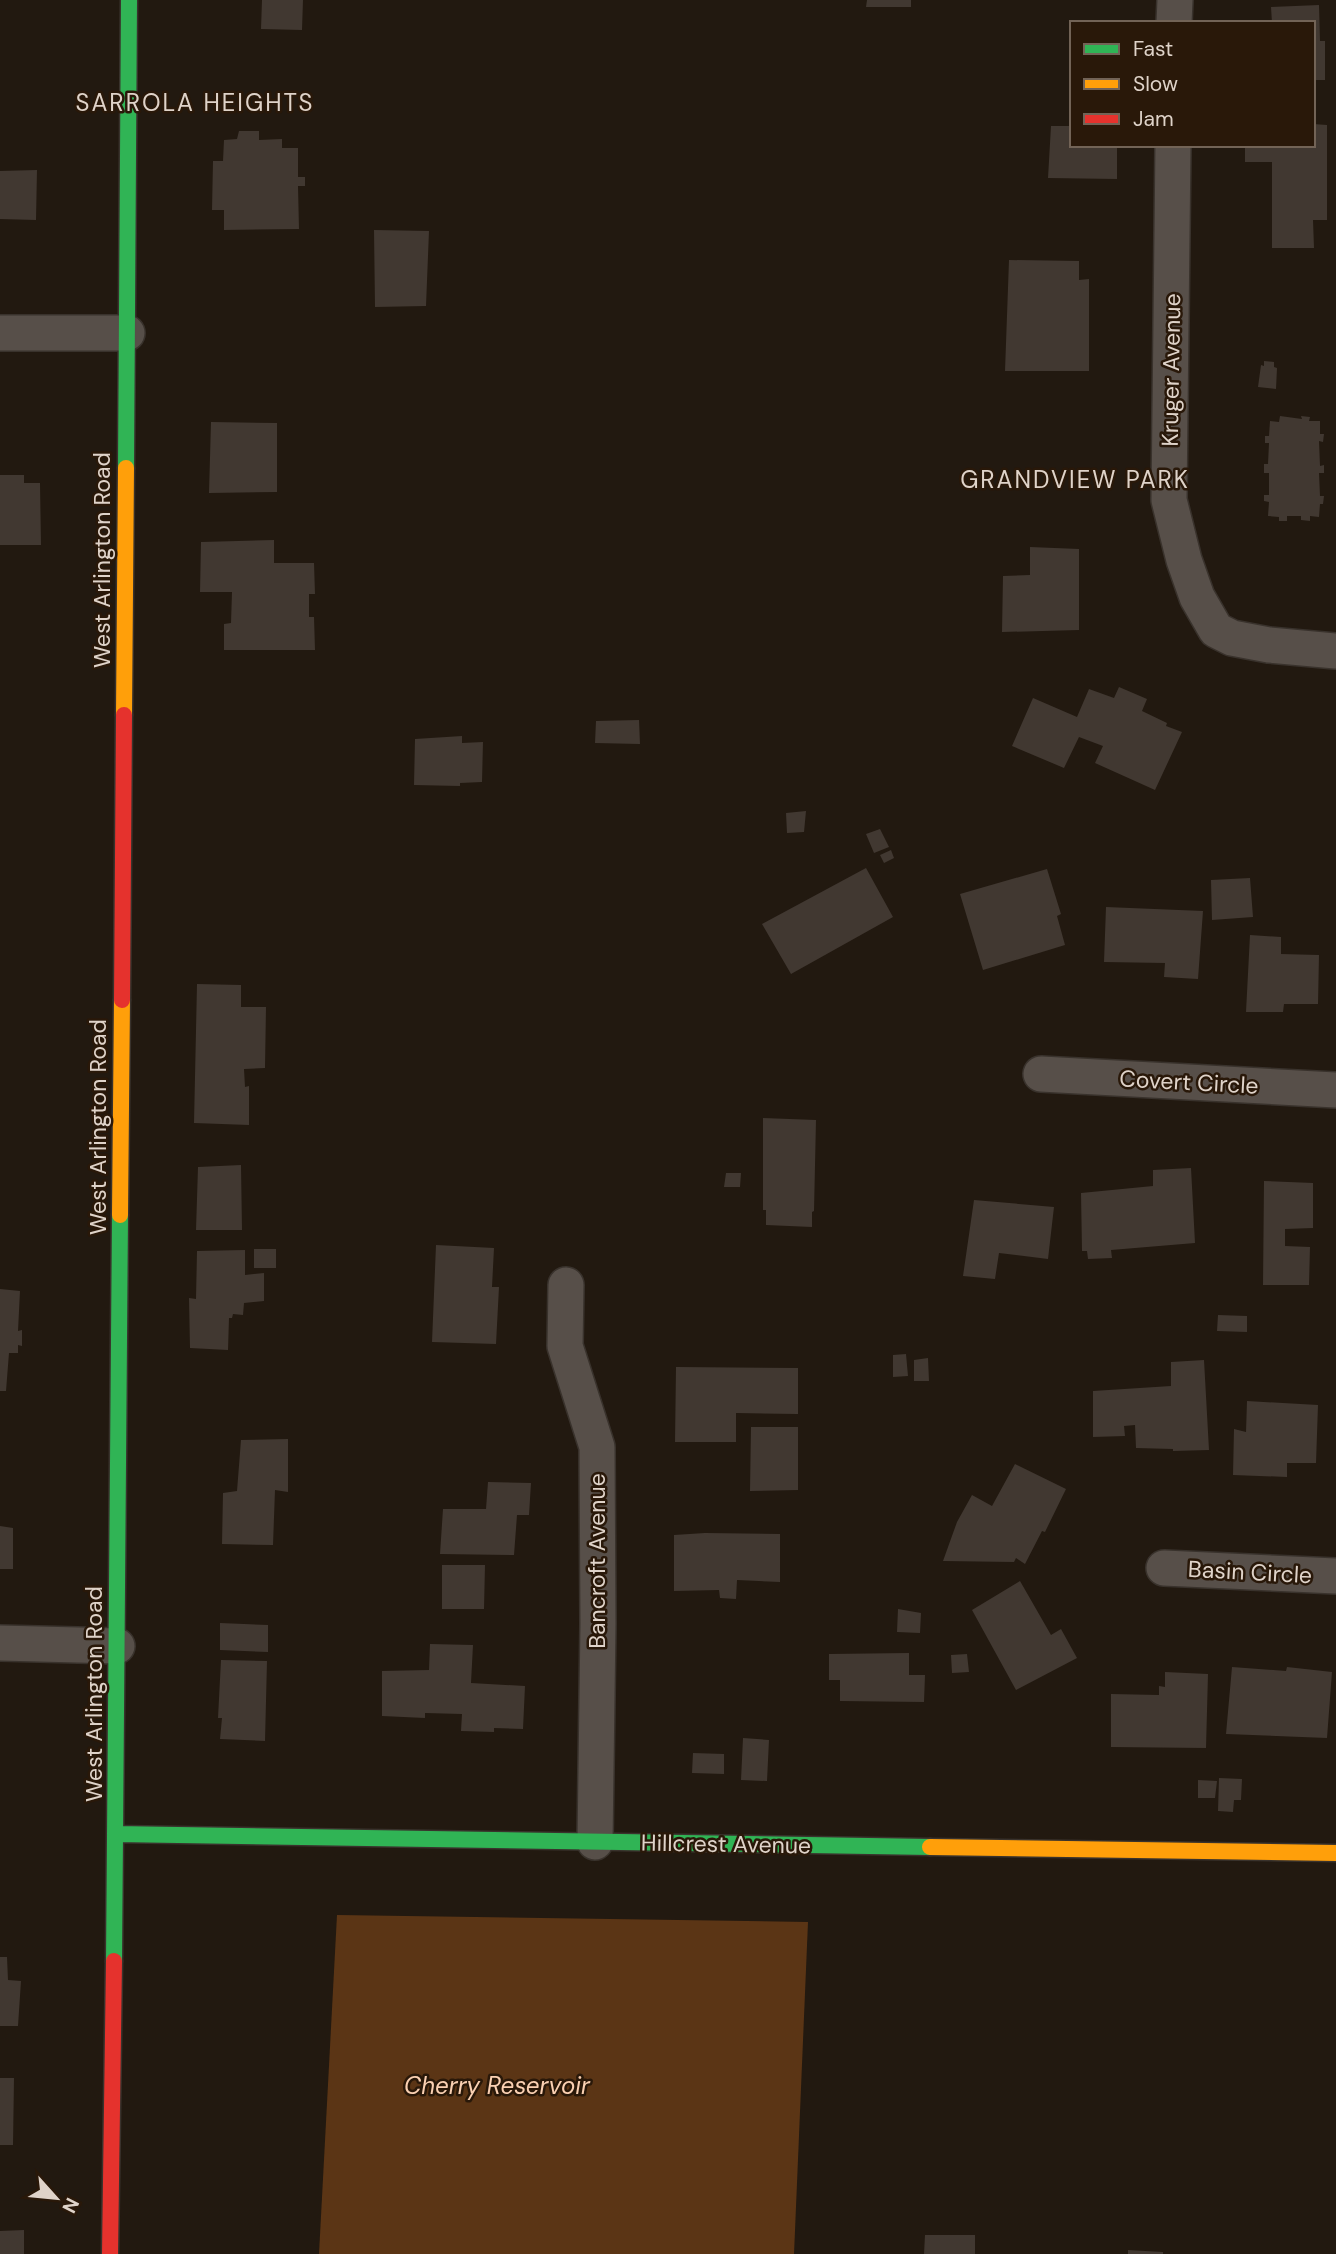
<svg xmlns="http://www.w3.org/2000/svg" width="1336" height="2254" font-family="'DM Sans',sans-serif">
  <rect width="100%" height="100%" fill="#221910"/>
  <!-- water -->
  <path fill="#5b3515" d="M337 1915 808 1922 794 2254H319Z"/>
  <!-- building -->
  <path fill="#413831" d="M262 0H303L302 30 261 29Z
    M867 0H911V7H866Z
    M1319 5 1320 41H1325V80H1313V23H1272L1271 7Z
    M1313 124 1327 125V220H1313L1314 248H1272V162H1245V145H1313Z
    M1051 126H1072V145H1117V179L1048 178Z
    M239 131H259V140L282 139V148H298V177H305V186H298L299 229 224 230V210H212L213 161H223L224 140 237 139Z
    M37 170 36 220 0 219V171Z
    M374 230 429 231 426 306 375 307Z
    M1009 260 1079 261V280L1089 279V371H1005Z
    M1264 361 1274 362V367L1277 368 1276 389 1258 387 1261 365 1264 366Z
    M1280 416 1302 419 1301 416 1310 417 1309 421H1320V434H1324L1323 442 1319 441 1320 466 1324 465V473H1319L1320 496H1324L1323 504H1320L1319 517 1310 516V521L1301 520V516H1287V521H1279V517L1268 516 1269 502 1264 501V495H1269V473H1264V464H1268L1269 443H1265V436H1269L1270 421 1279 422Z
    M211 422 277 423V492L209 493Z
    M0 475H24V483H40L41 545H0Z
    M274 540V563H314L315 594H309V617H314L315 650H224V624L231 623 232 592H200L201 542Z
    M1030 547 1079 549V630L1002 632 1003 576 1030 575Z
    M1119 687 1147 699 1142 711 1167 723 1166 726 1182 732 1155 790 1095 763 1103 746 1079 737 1064 768 1012 746 1033 698 1077 717 1089 689 1114 698Z
    M639 720 640 744 595 743 596 721Z
    M462 736V743L483 742 482 782 460 783V786L414 785 415 739Z
    M806 811 804 832 787 833 786 813Z
    M880 829 889 847 874 853 866 834Z
    M891 850 894 858 884 863 880 855Z
    M866 868 893 917 791 974 762 924Z
    M1047 869 1061 914 1057 916 1065 945 983 970 960 894Z
    M1250 878 1253 917 1212 920 1211 880Z
    M1106 907 1203 911 1198 979 1164 977 1165 963 1104 962Z
    M1250 935 1281 937V954L1319 955 1318 1004H1284L1283 1012H1246Z
    M197 984 241 985V1007H266L265 1068 244 1069 245 1087 249 1086V1125L194 1123Z
    M763 1118 816 1120 814 1211 812 1212V1227L766 1225V1210H763Z
    M241 1165 242 1230H196L198 1167Z
    M1191 1168 1195 1243 1111 1250 1112 1258 1088 1259 1087 1251H1082L1081 1193 1153 1186V1170Z
    M726 1173H741L740 1187H724Z
    M1264 1181 1313 1183V1228L1285 1229V1246L1310 1247 1309 1285H1263Z
    M974 1200 1054 1207 1048 1259 999 1253 995 1279 963 1276Z
    M436 1245 494 1248 492 1287H499L496 1344 432 1342Z
    M254 1249H276V1268H254Z
    M245 1250V1275L264 1273V1301L244 1303 243 1315 233 1314 232 1318H229L228 1350 190 1348 189 1298 196 1299 197 1251Z
    M0 1289 20 1291 18 1331 22 1330V1346L18 1345V1353H9L6 1391H0Z
    M1218 1315 1247 1316V1332L1217 1331Z
    M906 1354 908 1376 893 1377V1355Z
    M928 1358 929 1381H914V1360Z
    M1204 1360 1209 1450 1173 1451V1449L1136 1448 1135 1425 1124 1426 1125 1436 1093 1437V1391L1171 1386V1362Z
    M676 1367 798 1368V1414L736 1413V1442H675Z
    M1247 1401 1318 1405 1316 1463H1287V1477L1233 1475 1234 1429 1246 1432Z
    M751 1427H798V1490L750 1491Z
    M288 1439V1492L275 1490 273 1545 222 1544 223 1493 237 1491 241 1440Z
    M1015 1464 1066 1489 1045 1532 1042 1531 1025 1564 1016 1558 1014 1562 943 1561 957 1522 972 1495 992 1506Z
    M488 1482 531 1483 529 1515H517L514 1555 440 1554 443 1509H486Z
    M0 1526 13 1528V1569H0Z
    M705 1533 780 1534V1582L737 1580 736 1599 720 1598 719 1590 674 1591V1535Z
    M442 1565H485L484 1609H442Z
    M1020 1581 1051 1635 1061 1629 1077 1658 1016 1690 972 1610Z
    M898 1609 921 1613 920 1633 897 1632Z
    M220 1623 268 1625V1652L220 1650Z
    M430 1644 473 1645 471 1683 525 1686 523 1729 494 1728V1732L461 1731 462 1714 425 1713V1718L382 1716V1671L429 1670Z
    M909 1653V1675H925L924 1702 840 1701V1680H829V1654Z
    M967 1654 969 1672 952 1673 951 1655Z
    M221 1660 267 1661 265 1741 220 1739 222 1718H218Z
    M1232 1667 1286 1671 1287 1667 1332 1672 1327 1738 1226 1734Z
    M1165 1672 1208 1674 1206 1748 1111 1747V1694L1159 1695V1686L1165 1687Z
    M743 1738 769 1740 767 1781 741 1780Z
    M693 1753 724 1754V1774L692 1773Z
    M1219 1778 1242 1779 1241 1800H1234L1233 1812 1218 1811Z
    M1198 1780 1217 1781 1215 1798H1198Z
    M0 1957H7L8 1980 21 1981 18 2026H0Z
    M0 2078H14L13 2145H0Z
    M24 2230V2254H0V2231Z
    M925 2235H975V2254H924Z
    M1128 2250 1163 2252V2254H1128Z"/>
  <g fill="none" stroke-linecap="round" stroke-linejoin="round">
    <!-- street casing -->
    <g stroke="#39322c" stroke-width="38">
      <path id="street" d="M1174 23 1175 0
        M1173 145 1169 500 1184 560 1197 597 1216 630 1232 638 1269 645 1336 651
        M0 333H127
        M1041 1074 1336 1090
        M566 1285 565 1346 597 1447 598 1624 595 1842
        M1164 1568 1336 1576
        M0 1643 117 1646"/>
    </g>
    <!-- fast casing -->
    <g stroke="#39322c" stroke-width="19">
      <path id="fast" d="M126 468 129 0
        M116 1834 930 1847
        M114 1961 120 1215"/>
    </g>
    <!-- slow casing -->
    <g stroke="#39322c" stroke-width="19">
      <path id="slow" d="M124 715 126 468
        M120 1215 122 1000
        M930 1847 1336 1853"/>
    </g>
    <!-- jam casing -->
    <g stroke="#39322c" stroke-width="19">
      <path id="jam" d="M122 1000 124 715
        M110 2254 114 1961"/>
    </g>
    <!-- street -->
    <use href="#street" stroke="#574f49" stroke-width="35"/>
    <!-- fast -->
    <use href="#fast" stroke="#30b455" stroke-width="16"/>
    <!-- slow -->
    <use href="#slow" stroke="#ff9f0a" stroke-width="16"/>
    <!-- jam -->
    <use href="#jam" stroke="#e5322d" stroke-width="16"/>
  </g>
  <g text-anchor="middle" stroke-width="5" stroke-linejoin="round" paint-order="stroke">
    <!-- street labels -->
    <g font-size="23" fill="#dfd3c9" stroke="#291809">
      <text transform="translate(1171 370) rotate(-89)" y="8">Kruger Avenue</text>
      <text transform="translate(102 560) rotate(-90)" y="8">West Arlington Road</text>
      <text transform="translate(1189 1082) rotate(3)" y="8">Covert Circle</text>
      <text transform="translate(98 1127) rotate(-90)" y="8">West Arlington Road</text>
      <text transform="translate(597 1561) rotate(-90)" y="8">Bancroft Avenue</text>
      <text transform="translate(1250 1572) rotate(3)" y="8">Basin Circle</text>
      <text transform="translate(94 1694) rotate(-90)" y="8">West Arlington Road</text>
      <text transform="translate(726 1844) rotate(1)" y="8">Hillcrest Avenue</text>
    </g>
    <!-- neighbourhood labels -->
    <g font-size="24" letter-spacing="2" fill="#dfd3c9" stroke="#291809">
      <text x="195" y="111">SARROLA HEIGHTS</text>
      <text x="1075" y="488">GRANDVIEW PARK</text>
    </g>
    <!-- water labels -->
    <g font-size="24" font-style="italic" fill="#fad0b2" stroke="#291809">
      <text x="497" y="2094">Cherry Reservoir</text>
    </g>
  </g>
  <!-- legend -->
  <rect x="1070" y="21" width="245" height="126" fill="#291809" stroke="#726356" stroke-width="2"/>
  <rect x="1084" y="44" width="35" height="10" fill="#30b455" stroke="#726356" stroke-width="2"/>
  <text x="1133" y="56" font-size="21" fill="#dfd3c9">Fast</text>
  <rect x="1084" y="79" width="35" height="10" fill="#ff9f0a" stroke="#726356" stroke-width="2"/>
  <text x="1133" y="91" font-size="21" fill="#dfd3c9">Slow</text>
  <rect x="1084" y="114" width="35" height="10" fill="#e5322d" stroke="#726356" stroke-width="2"/>
  <text x="1133" y="126" font-size="21" fill="#dfd3c9">Jam</text>
  <!-- north arrow -->
  <g transform="translate(56 2198) rotate(117)" stroke="#291809" stroke-width="5" paint-order="stroke">
  <path d="M0-5L12 26L0 18L-12 26Z" fill="#dfd3c9"/>
  <text y="-10" font-size="19" font-weight="bold" text-anchor="middle" fill="#dfd3c9">N</text>
  </g>
</svg>
